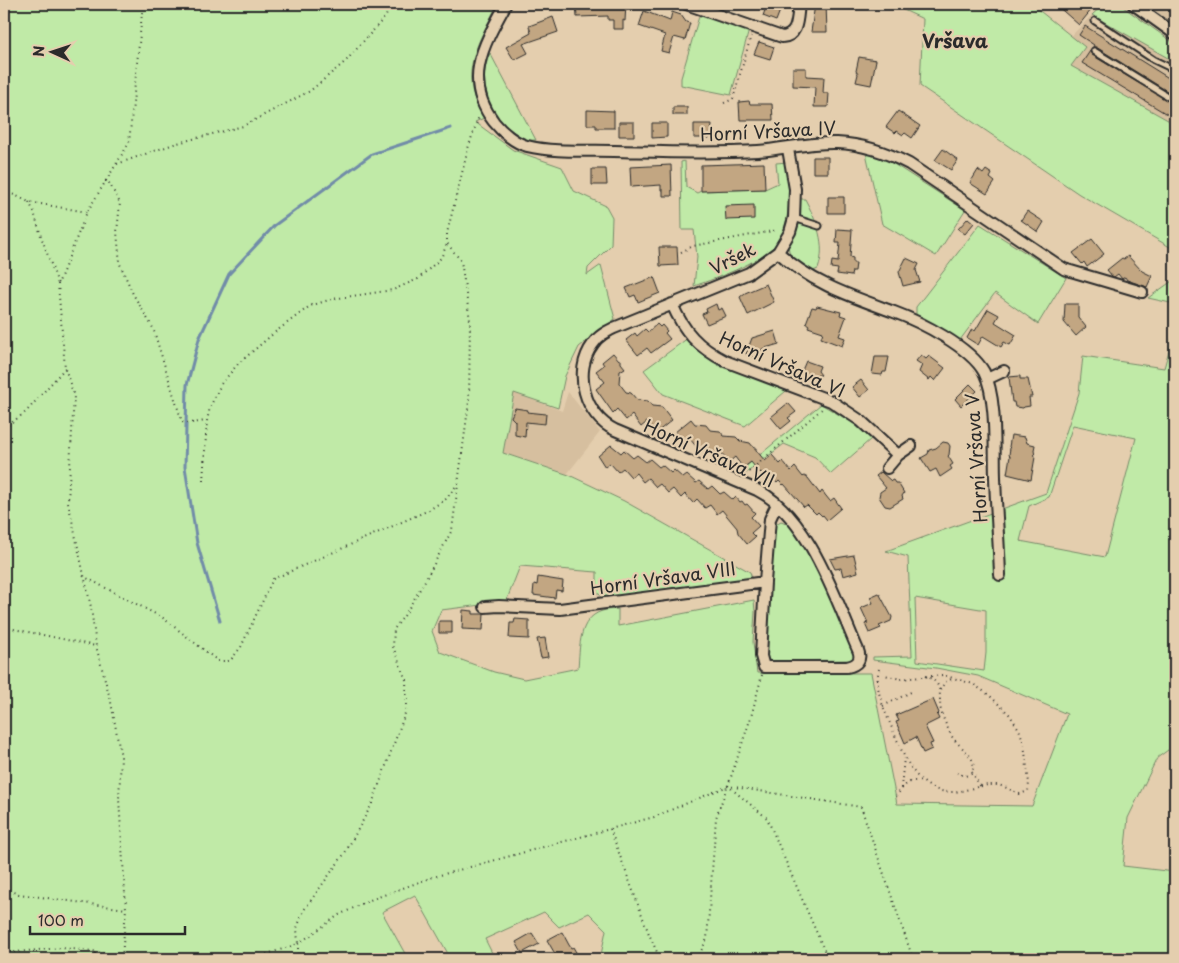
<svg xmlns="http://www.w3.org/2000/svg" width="1179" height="963" font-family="'Playpen Sans',sans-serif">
  <rect width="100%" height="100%" fill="#e4ceae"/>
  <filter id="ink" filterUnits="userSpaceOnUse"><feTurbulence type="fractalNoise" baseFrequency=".02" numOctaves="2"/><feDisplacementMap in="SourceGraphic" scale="10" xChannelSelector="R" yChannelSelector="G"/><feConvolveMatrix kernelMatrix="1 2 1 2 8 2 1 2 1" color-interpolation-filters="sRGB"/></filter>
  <g filter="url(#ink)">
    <!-- built -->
    <path fill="#d6bf9f" d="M1145 4H1175V25Z
      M1095 12 1175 61V124L1071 66V36Z
      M568 392 600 432 567 474 503 453 514 393 562 411Z"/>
    <!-- green -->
    <path fill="#c0eaa7" stroke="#768a69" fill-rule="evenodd" d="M4 4 497 5C483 34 463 63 474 97 476 104 481 112 484 118L475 122 513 150 562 167 574 191 606 206 612 217 611 245 588 268 587 275 601 265 615 319 579 347 565 376 558 408 514 393 503 453 569 475 624 501 750 572 755 589 618 605 597 593V572L520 566 506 602 441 610 432 631 440 652 494 672 524 679 578 668C580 647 578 619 602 611 607 609 613 610 618 609V626L754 600 755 612 753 642 757 673H871L897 804 1032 806 1067 714 978 676 936 668 873 660V657L912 656 908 557 886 551 1046 493 1079 393 1083 356 1164 368 1175 329V745L1157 758 1128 818 1123 866 1175 872V959H596L601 955 606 930 589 913 559 927 544 912 485 939 495 959H451L415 895 382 912 408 959H4ZM1073 425 1136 438 1105 557 1020 541 1029 506 1049 497ZM915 598 986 610V653L984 671 917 661Z
      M897 4H1031L1085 47 1071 66 1175 124V250L1079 194 920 86 923 19 895 6Z
      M1104 4H1119L1175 44V62L1092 15Z
      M700 13 749 30 731 95 681 85V78Z
      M490 53 536 140C526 141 522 137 514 132 487 114 477 83 490 53Z
      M866 153 886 159 965 210 936 256 882 224Z
      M685 161 686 187 697 193 701 191 765 189 778 183 776 163 787 162C789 188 792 214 780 238 769 260 717 278 694 286L697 257 694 230H682L681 162Z
      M800 199H805C816 220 827 245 818 269L813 271 794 261 790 255 788 246 797 224Z
      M980 224 1066 278 1038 324 995 293 960 340 916 315V307Z
      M1175 279V304L1148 298Z
      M688 338 721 364 786 391 745 426 663 394 644 370Z
      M821 404 853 423 871 439 831 474 815 457 784 444 741 477 738 473Z
      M781 521C804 527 840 621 850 645L854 655 851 660 771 661 767 659 765 653 773 532 774 525Z"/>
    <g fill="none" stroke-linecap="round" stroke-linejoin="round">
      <!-- stream -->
      <path stroke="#718ca8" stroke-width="3" d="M220 621 197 543 185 467 187 385 199 339 229 274 275 225 372 154 451 128"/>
    </g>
    <!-- building -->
    <path fill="#c2a682" stroke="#2b2b2b" d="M576 4H626L625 21 623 20V29H613V20H608V16L577 17Z
      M767 4 781 8 776 21 763 16Z
      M815 4H826L827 32H811Z
      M1055 4H1096L1079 25Z
      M644 11 670 21 672 12 681 15 686 22 690 23 685 40 674 37 669 53 661 51 665 35 639 26Z
      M553 17 558 32 523 44 528 53 514 60 506 47 531 33 529 26Z
      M1085 26 1175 82V96L1096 47H1093L1094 45 1079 35Z
      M759 42 774 47 770 59 754 54Z
      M1090 51 1092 55 1175 105V119L1082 63Z
      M859 57 876 60 871 85 856 82 858 74 856 71Z
      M793 68H806V76L824 77 823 93H829L828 107H814L815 87 793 86Z
      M749 101 750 104H772L773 120H740L739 102Z
      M673 107H687V115H673Z
      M587 110 614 111V128H596V125H587Z
      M898 111 920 126 912 138 905 133 903 135 897 131 895 133 886 127Z
      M619 122H634V136H619Z
      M652 123H667V137L652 138Z
      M694 124H712L711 138H694Z
      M943 149 958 160 951 170 935 160Z
      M813 157H828V173H813Z
      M764 163 765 189 701 191V165Z
      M671 165 672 196H663V190H661V185L631 187 630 167Z
      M592 169H606L607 185H592Z
      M978 170 983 174 986 170 992 174 990 178 995 182 987 194 970 183Z
      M828 197H844V213H828Z
      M754 205V219L726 220 725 206Z
      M1027 211 1044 222 1038 232 1021 220Z
      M968 218 974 223 965 234 958 229Z
      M837 229 852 230 850 257 853 258V263H856L855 271H852L851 276 837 274 838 269 831 268 832 261 838 262 840 243H836Z
      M1092 239 1104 254 1087 267 1084 262 1082 264 1073 253Z
      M659 247H677L678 265 660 266Z
      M1128 256 1142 271 1152 276 1147 287 1127 280 1125 277 1122 279 1118 274 1114 277 1112 276 1107 270 1122 258 1124 259Z
      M906 258 919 264 916 270 920 282 903 286 899 272Z
      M654 277 660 293 638 302 635 295 630 297 626 288Z
      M766 284 774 302 748 315 740 297 745 293Z
      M716 304 718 310 722 308 726 316 707 324 702 314 707 312 706 309Z
      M1065 304H1078V317L1086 327 1076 336 1064 322Z
      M817 306 841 312 840 315 846 317 839 336 845 338 842 346 821 338 823 332 808 327 809 325 806 323 812 307 816 308Z
      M988 309 999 315 995 322 1016 335 1010 345 1004 342 1001 347 983 336 978 345 967 338 972 329 975 331Z
      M657 324 660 327 662 325 667 331 665 333 670 339 651 353 647 348 638 355 626 340 635 333 637 336 645 329 648 332Z
      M775 331 779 344 762 349 759 359 746 354 752 338Z
      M613 353 619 360H621V363L625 368 620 371 619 383 626 392 631 393 637 400 648 401 652 406 662 407 672 420 656 433 647 422 641 427 632 415 626 420 617 409 613 413 596 389 605 382 596 371 604 365 602 362Z
      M921 355 926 359 929 356 945 368 935 381 931 377 929 380 919 372 922 365 916 361Z
      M875 357H889L886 372H883L882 375 872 374Z
      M806 361 820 366 818 371 821 375 814 376 813 380 800 375Z
      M1020 376V379H1028L1032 397H1029L1030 406 1024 407 1023 408 1015 407 1014 402H1012L1009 377Z
      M861 380 869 390 860 397 852 387Z
      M970 384 977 391 961 406 955 399Z
      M788 403 796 412 788 418 791 421 781 429 771 417Z
      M515 408 528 410 527 412 546 414 545 424 526 422 525 437 515 435V421L511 417Z
      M691 419 695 424 706 425 710 430 720 431 724 436 736 437 740 441 750 443 754 448H756V450L765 461 772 455 780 464 783 461 791 471 795 467 803 477 804 476 808 478 820 494 822 491 830 501 834 498 841 508 827 520 823 515 822 516 818 512 816 514 807 505 804 507 784 484 783 485 779 481 777 483 768 475 765 477 761 472 760 473 751 462 743 468 735 457 729 462 720 451 714 456 705 445 699 450 690 439 685 444 675 432Z
      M1011 435 1025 437 1027 443 1035 445 1034 450 1035 457 1031 480 1007 474 1010 456 1009 455 1010 448 1009 447Z
      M943 442 948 443 950 446 949 455 948 456 953 464 950 466 952 469 940 477 936 469 930 472 921 458 928 454 929 450 936 448Z
      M611 445 621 453 624 450 633 458 637 455 646 462 650 459 659 467 662 465 671 473 674 470 683 478 687 475 696 483 699 481 708 489 712 486 720 494 724 492 733 500 736 497 740 502 742 501 745 505 747 504 755 513 751 517 759 526 751 533 755 537 747 544 738 533 737 528 722 510 717 514 710 505 705 508 697 499 693 503 685 494 681 498 673 489 668 493 660 484 656 487 648 478 643 482 636 473 631 477 623 468 618 472 610 463 605 467 598 456Z
      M881 472 891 481 893 480 895 483H898L904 493 902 496 903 499 890 507 885 506 879 497 880 492 886 488 876 476Z
      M854 555 858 572 843 576 841 568 835 569 830 559Z
      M538 577 563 581 562 591 556 590 555 598 533 595 534 584 537 585Z
      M879 593 892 617 891 621 879 626 881 628 869 633 865 624 868 623 861 608 873 603 870 597Z
      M463 610 473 611V614H484L483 630 462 629Z
      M515 619 529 620V639L509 638 510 623H514Z
      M439 621H452V633H439Z
      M545 638 548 657 541 658 537 639Z
      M933 699 939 713 937 715 939 719 925 726 933 743 930 744 932 749 923 753 916 737 905 743 896 722 899 721 896 715Z
      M562 932 569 945 571 948 573 947 577 954 566 959H558L547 940Z
      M532 933 539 944 522 953 516 942Z"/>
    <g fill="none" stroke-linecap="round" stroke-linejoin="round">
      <!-- service casing -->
      <g stroke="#2b2b2b" stroke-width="9">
        <path id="service" d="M1095 21 1154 60 1175 70
          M1094 51 1175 101
          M794 218 819 226"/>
      </g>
      <!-- minor casing -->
      <g stroke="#2b2b2b" stroke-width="14">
        <path id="minor" d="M506 4C484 44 462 80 494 122 502 132 515 143 527 146 555 153 586 150 614 151 662 152 710 154 758 151 784 149 810 142 837 143 862 144 886 152 909 164L1064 269 1142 292
          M686 4 782 37C799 36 797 17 799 4
          M1133 4 1175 34
          M778 252C810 283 853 297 894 312 921 322 970 347 984 372 997 397 994 448 995 477 996 510 999 543 1000 575
          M672 304C684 332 698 347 725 361L831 401 861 421 898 455 887 468
          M987 379 1004 371
          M898 455 911 446
          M765 582 761 656 764 667H847C857 665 862 660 858 650 836 600 809 516 757 490L615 430C585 416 572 372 593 344 598 336 606 332 614 328L749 273 778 252 790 232 794 218 795 189 788 149
          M485 607 499 606 560 609 765 582 770 519 777 504"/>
      </g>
      <!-- path -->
      <path stroke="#2b2b2b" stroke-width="2" stroke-dasharray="1 4" stroke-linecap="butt" d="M724 103 733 99 751 36
        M117 164 174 144 243 126 310 91 346 61 386 16 390 4
        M105 181H108L120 203 117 232 120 264 133 294 153 328 182 422C191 424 197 422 206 421
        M4 190 29 202 87 212
        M29 202 34 212 41 236 58 284
        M681 252 693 246 778 230
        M4 428 26 412 65 368
        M745 475 823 408
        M203 481 207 421 210 407 221 384 238 364 274 333 310 306 332 299 393 290 418 279 441 258 447 244
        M83 576 163 618 218 661H230L241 647 273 579 429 510 446 499 456 486
        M4 627 96 646
        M879 669C874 689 884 709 892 728 904 756 916 793 953 792 968 791 981 784 995 785 1004 785 1011 791 1020 794L1028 791 1029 783 1024 744 1019 729 1009 714 989 695 973 684 943 675 900 679 885 675
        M762 675 751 717 728 786 767 818 828 959
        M925 676C945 683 938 695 941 711 943 719 947 726 950 733 957 748 981 756 971 774L965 776 957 773
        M940 690 945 682 954 678
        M883 706 911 692
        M972 772 980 786
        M901 788 904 758
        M896 797C903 786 909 778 923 782
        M610 829 649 934 660 959
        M4 889 19 894 126 909
        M4 953 61 948 93 951 132 959
        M95 953 102 959
        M122 957 126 909 119 799 121 757 111 702 96 646 91 607 68 502 74 396 65 368 58 284 87 212 129 143 143 4
        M61 959V948
        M252 959 298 944 297 928 304 910 345 853 372 804 407 708 406 680 393 647 394 629 404 616 426 579 452 530 469 401 470 320 461 261 447 243V233L469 145 479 116
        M298 959V944L339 915 370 900 433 877 654 817 728 786 861 807 913 959
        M697 959 707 939 716 818 727 787"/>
      <!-- service -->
      <use href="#service" stroke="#e4ceae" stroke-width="5"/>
      <!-- minor -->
      <use href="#minor" stroke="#e4ceae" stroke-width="10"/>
    </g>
  </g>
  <g text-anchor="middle" stroke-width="4.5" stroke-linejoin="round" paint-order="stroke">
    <!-- street labels -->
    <g font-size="18" fill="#2b2b2b" stroke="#e4ceae">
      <text transform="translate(768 132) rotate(-3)" y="6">Horní Vršava IV</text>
      <text transform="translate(733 259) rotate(-27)" y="6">Vršek</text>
      <text transform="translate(782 365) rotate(24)" y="6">Horní Vršava VI</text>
      <text transform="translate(709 454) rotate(24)" y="6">Horní Vršava VII</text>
      <text transform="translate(977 458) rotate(-94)" y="6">Horní Vršava V</text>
      <text transform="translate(663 579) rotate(-8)" y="6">Horní Vršava VIII</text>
    </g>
    <!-- neighbourhood labels -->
    <g font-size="19" font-weight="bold" fill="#2b2b2b" stroke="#e4ceae">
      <text x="955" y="48">Vršava</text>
    </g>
  </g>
  <!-- margin -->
  <rect width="1179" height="963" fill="none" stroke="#e4ceae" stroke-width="20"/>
  <rect x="10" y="10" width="1159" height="943" fill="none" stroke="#2b2b2b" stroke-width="2" filter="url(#ink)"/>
  <!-- north arrow -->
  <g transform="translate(52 52) rotate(273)" stroke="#e4ceae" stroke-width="4" paint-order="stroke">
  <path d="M0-4L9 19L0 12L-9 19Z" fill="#2b2b2b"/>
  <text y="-8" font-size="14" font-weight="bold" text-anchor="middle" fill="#2b2b2b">N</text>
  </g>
  <!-- scale -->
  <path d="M30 926v8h155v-8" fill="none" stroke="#2b2b2b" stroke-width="2.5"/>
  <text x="38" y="926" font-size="15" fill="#2b2b2b" stroke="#e4ceae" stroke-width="4" paint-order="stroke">100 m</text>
</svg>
